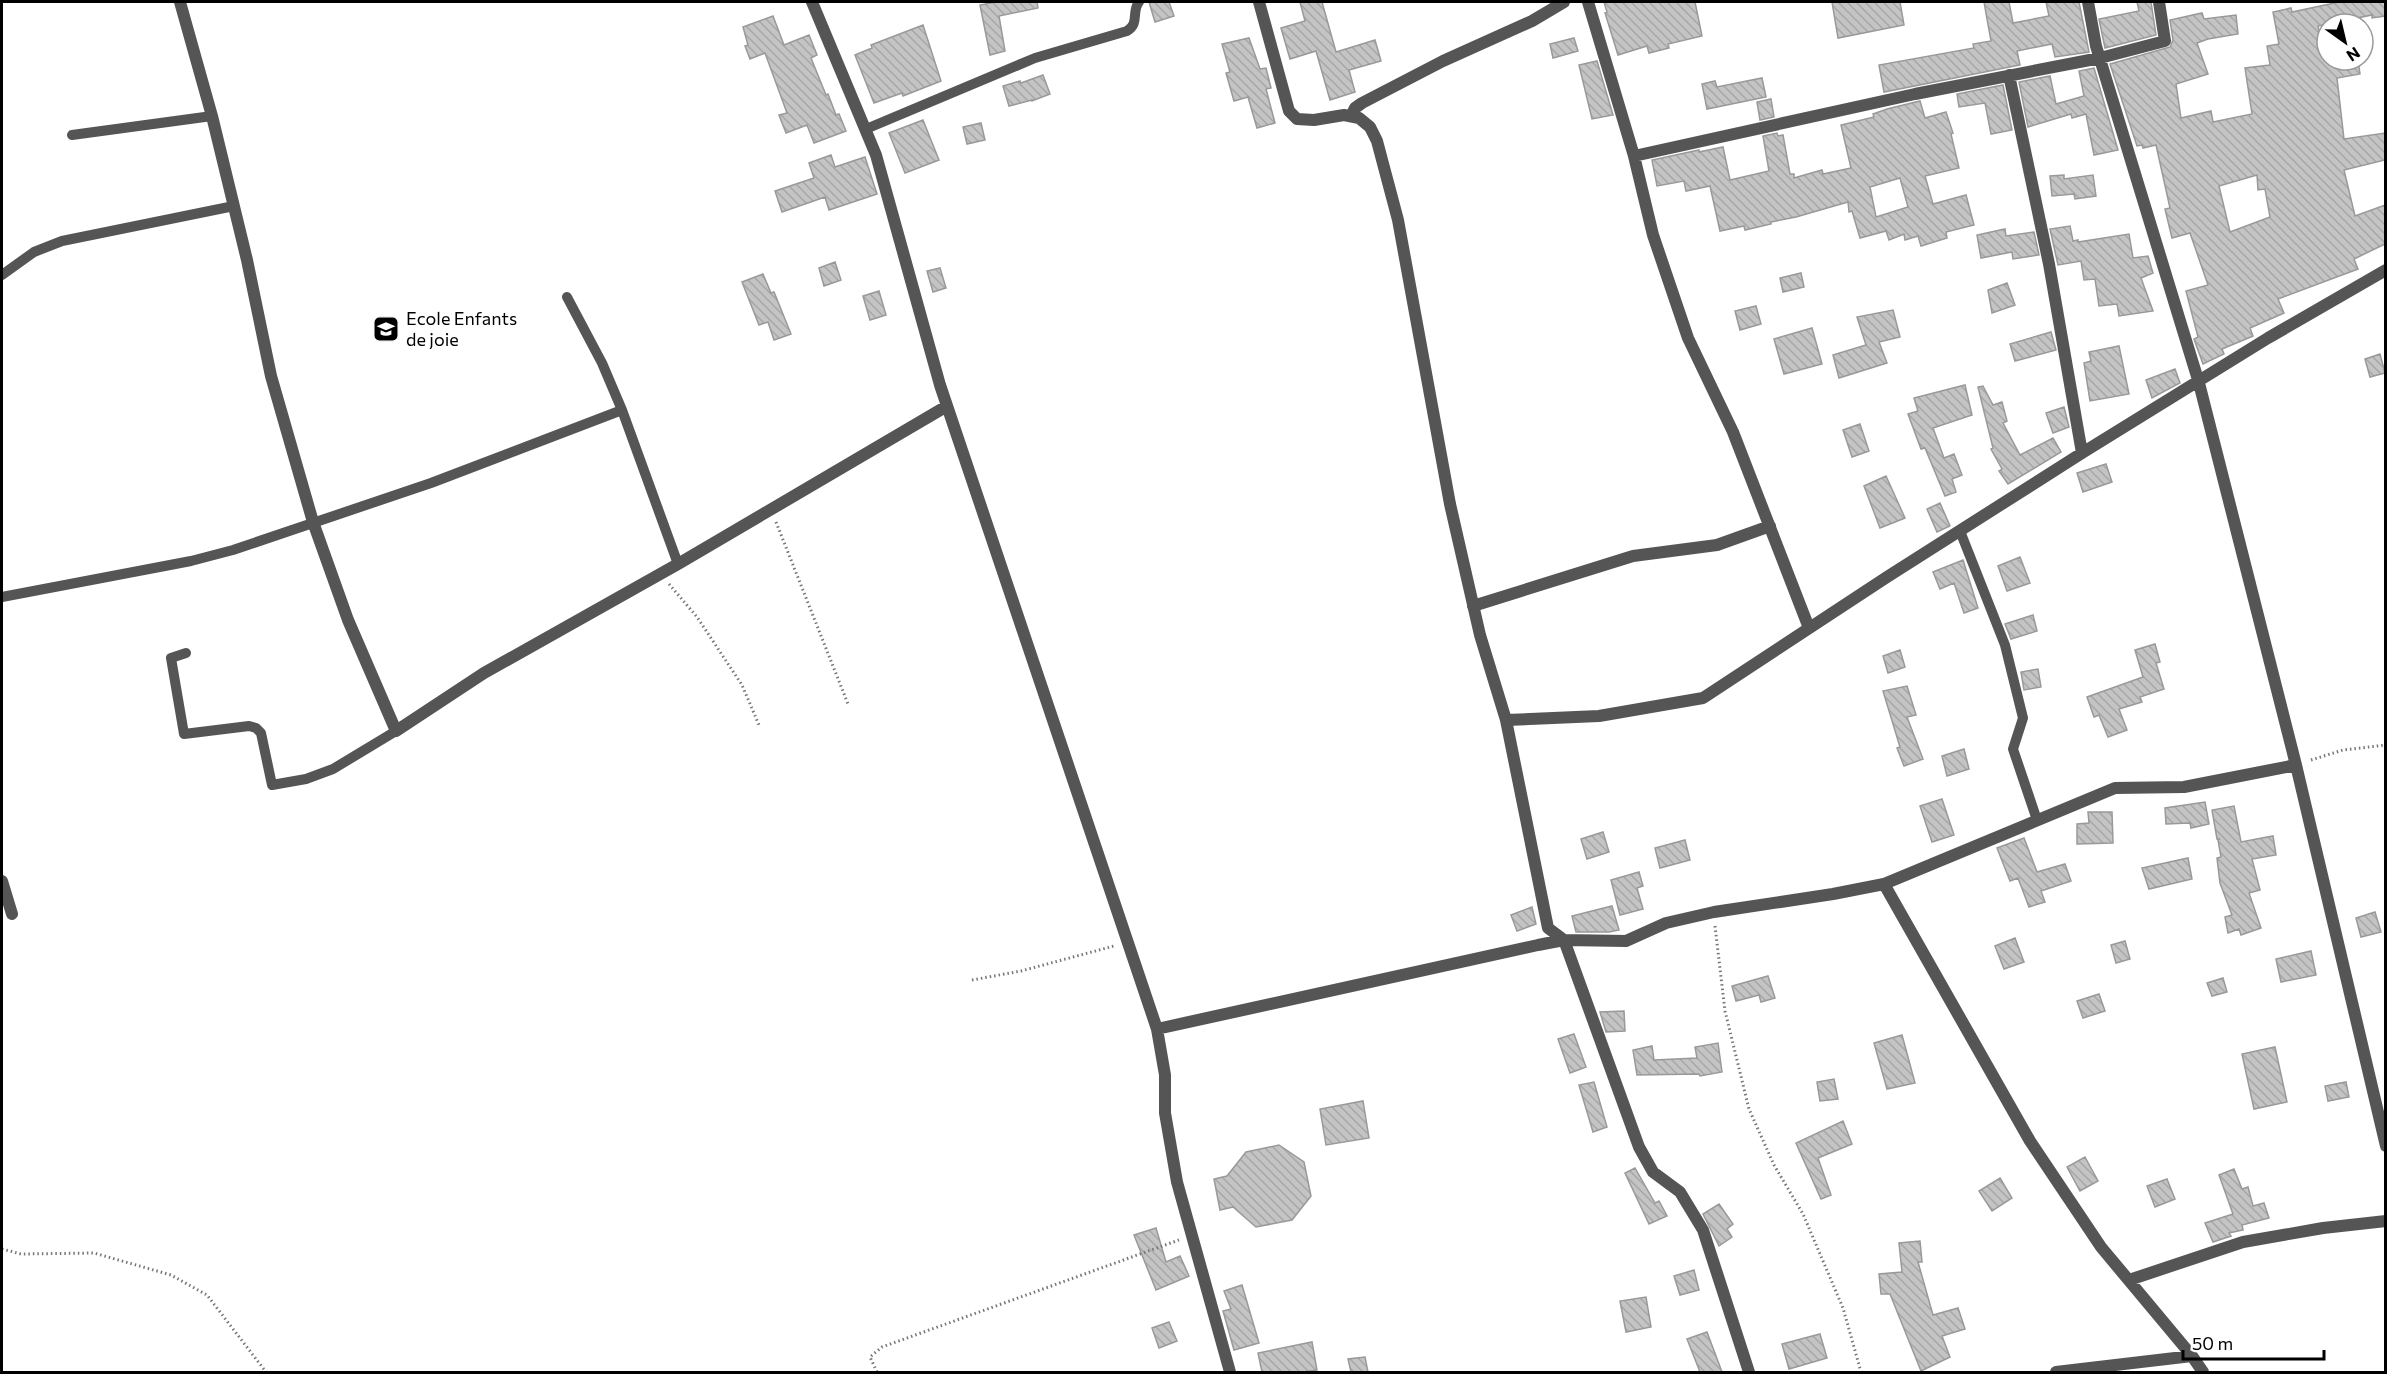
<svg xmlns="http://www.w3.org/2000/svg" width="2387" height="1374" font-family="Commissioner,sans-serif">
  <defs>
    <pattern id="building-back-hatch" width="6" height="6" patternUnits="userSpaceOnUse" patternTransform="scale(1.5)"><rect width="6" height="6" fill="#c4c4c4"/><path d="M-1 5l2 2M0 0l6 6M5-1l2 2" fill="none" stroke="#a7a7a7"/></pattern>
  </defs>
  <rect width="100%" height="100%" fill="#fff"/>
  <!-- building -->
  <path fill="url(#building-back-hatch)" stroke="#999" stroke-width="1.5" fill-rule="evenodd" d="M996 2H1037L1038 8 999 16 1005 51 990 55 980 5Z
    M1149 2H1169L1174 16 1155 22Z
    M1300 2H1322L1336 52 1375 40 1381 61 1349 70 1355 92 1330 100 1316 51 1290 59 1281 28 1305 21Z
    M1604 2H1695L1702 36 1668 44 1669 48 1649 53 1647 46 1618 55 1605 13 1607 12Z
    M1832 2H1900L1904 25 1838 38Z
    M1984 2H2009L2013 23 2049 16 2046 2H2079L2089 52 2055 57 2052 44 2017 51 2020 65 1884 92 1879 65 1974 48 1973 44 1991 41Z
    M2137 2H2151L2156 35 2105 48 2099 19 2139 11Z
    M2339 2H2385V16L2372 18V15L2318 26 2326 62 2358 60 2360 74 2337 78 2344 139 2385 133V160L2344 170 2355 216 2385 205V244L2354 259 2358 269 2278 299 2284 313 2250 328 2253 336 2222 349 2224 354 2203 364 2194 339 2198 337 2186 291 2208 285 2190 233 2172 238 2165 209 2170 208 2156 145 2143 148 2142 145 2137 146 2110 64 2170 47 2173 40 2170 20 2202 13 2204 19 2236 15 2238 34 2208 39 2197 43 2208 74 2176 84 2181 118 2211 111 2213 122 2252 114 2245 68 2270 65 2267 46 2279 44 2273 12 2291 8 2292 12ZM2257 175 2258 190 2265 189 2270 217 2230 232 2219 186Z
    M773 16 784 45 809 35 817 55 811 58 826 95 828 94 836 115 839 114 846 131 814 143 807 125 786 133 779 115 787 113 765 53 750 59 745 46 748 45 743 27Z
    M923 25 941 81 903 96 902 93 874 103 855 55 872 48 871 45Z
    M1249 38 1260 69 1266 68 1271 88 1266 89 1275 123 1257 128 1248 97 1234 101 1226 73 1230 72 1222 44Z
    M1574 38 1578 51 1553 58 1550 44Z
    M1597 61 1613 115 1592 119 1579 65Z
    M2094 68 2118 150 2094 155 2086 114 2072 118 2071 114 2028 127 2019 82 2050 76 2056 104 2084 96 2079 71Z
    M1043 75 1050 94 1032 101V100L1009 106 1003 86 1020 81 1021 83Z
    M1762 78 1766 97 1707 109 1702 84 1715 81 1717 87Z
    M2003 85 2012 130 1991 134 1985 103 1959 107 1957 94Z
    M1771 99 1774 117 1760 120 1757 102Z
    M1920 101 1925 118 1946 112 1953 133 1951 134 1959 168 1925 176 1933 204 1966 195 1974 225 1946 232 1947 238 1921 246 1918 236 1905 240 1904 234 1889 240 1886 231 1860 238 1852 211 1849 212 1848 202 1796 217 1771 222V224L1745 230 1744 226 1720 231 1710 186 1686 191 1684 181 1657 186 1652 160 1699 150V152L1723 147 1730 180 1769 171 1763 136 1777 133 1778 136 1783 135 1790 174H1794V178L1822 170 1823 174 1851 168 1841 125 1874 117 1873 114 1887 109ZM1900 178 1908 207 1876 217 1870 187Z
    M923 120 939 160 905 173 889 133Z
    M981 123 985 140 967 144 963 127Z
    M831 155 835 167 865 157 877 194 829 210 825 197 782 212 775 191 814 178 809 163Z
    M2064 175V179L2093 175 2096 196 2075 199 2074 194 2052 196 2050 176Z
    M2070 226 2073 241 2078 240V242L2129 234 2133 258 2148 256 2153 273 2141 278 2153 311 2119 316 2117 304 2099 306 2095 279 2084 280 2081 261 2058 265 2050 229Z
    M2005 229 2006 236 2034 232 2039 255 2013 259 2012 252 1981 258 1977 235Z
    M835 262 841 280 824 286 819 268Z
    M940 268 946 288 933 292 927 271Z
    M1801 273 1804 287 1783 292 1780 278Z
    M763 274 771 293 774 292 791 334 774 340 768 322 759 325 742 282Z
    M2007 283 2015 305 1992 313 1988 290Z
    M879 291 886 315 870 320 863 296Z
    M1756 306 1761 324 1740 330 1735 311Z
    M1893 310 1900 337 1879 342 1887 363 1839 378 1833 355 1866 345 1857 317Z
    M1812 328 1822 364 1784 374 1774 339Z
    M2051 332 2056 350 2015 361 2010 344Z
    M2119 346 2129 394 2090 401 2084 363 2091 361 2089 352Z
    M2380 354 2385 373 2370 377 2365 359Z
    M2175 369 2180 383 2152 398 2146 380Z
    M1965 385 1972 415 1933 428 1944 458 1954 454 1962 475 1952 479 1956 492 1945 496 1925 448 1921 449 1908 414 1918 411 1914 398Z
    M1983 386 1993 405 2002 402 2007 421 2003 423 2020 455 2053 438 2061 452 2008 484 1999 471 2002 469 1991 449 1993 448 1978 387Z
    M2064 407 2069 427 2053 433 2046 413Z
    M1860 424 1869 451 1852 457 1843 430Z
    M2106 464 2112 482 2083 492 2077 473Z
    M1886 476 1905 518 1880 528 1864 486Z
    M1940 503 1950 526 1937 532 1927 509Z
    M2020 557 2030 583 2007 591 1998 566Z
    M1963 560 1978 608 1964 613 1954 583 1940 589 1933 572Z
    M2033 615 2037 631 2011 639 2005 624Z
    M2155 644 2160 662 2156 663 2164 689 2140 697 2142 702 2119 709 2127 730 2108 737 2099 715 2094 717 2087 697 2143 677 2135 650Z
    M1900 650 1905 667 1888 673 1883 656Z
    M2038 669 2041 687 2024 690 2021 672Z
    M1907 686 1916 715 1907 717 1923 759 1904 766 1897 748 1900 747 1883 691Z
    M1964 749 1969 769 1947 776 1942 756Z
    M1942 799 1954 835 1932 842 1920 806Z
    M2205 802 2209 824 2191 828 2190 823 2166 824 2165 808Z
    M2234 806 2241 842 2273 836 2276 855 2252 859 2260 890 2249 893 2261 928 2241 935 2239 929 2228 933 2225 917 2232 915 2220 883 2217 858 2221 857 2218 840 2220 839H2217L2212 810Z
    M2088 812H2112L2113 843 2077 844V824L2089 823Z
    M1603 832 1609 852 1587 859 1581 839Z
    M2024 838 2037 872 2065 864 2071 881 2041 891 2045 902 2029 907 2018 878 2010 881 1997 848Z
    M1685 840 1690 860 1660 868 1655 848Z
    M2188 858 2192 879 2149 889 2142 868Z
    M1639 872 1643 886 1637 888 1643 909 1620 915 1611 880Z
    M1612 906 1619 930 1609 932H1576L1572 916Z
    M1532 907 1536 924 1517 931 1511 915Z
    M2375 912 2381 932 2361 937 2356 918Z
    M2015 938 2024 962 2004 969 1995 946Z
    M2125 941 2130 959 2116 963 2111 945Z
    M2311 951 2316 975 2281 982 2276 959Z
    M1768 976 1775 998 1761 1002 1759 995 1736 1001 1732 986Z
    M2223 978 2227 992 2212 996 2207 983Z
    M2099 994 2105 1011 2083 1018 2077 1001Z
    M1624 1011 1625 1031 1606 1032 1600 1012Z
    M1574 1034 1586 1067 1570 1073 1558 1039Z
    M1902 1035 1915 1083 1887 1089 1874 1043Z
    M1718 1043 1722 1072 1700 1076 1699 1074 1637 1075 1633 1050 1652 1046 1654 1060 1697 1058 1695 1047Z
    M2275 1047 2287 1102 2254 1109 2242 1054Z
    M1834 1079 1838 1099 1820 1101 1817 1082Z
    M1594 1082 1607 1127 1593 1132 1579 1085Z
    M2346 1082 2349 1097 2328 1101 2325 1086Z
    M1363 1101 1369 1138 1326 1145 1320 1109Z
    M1843 1121 1852 1144 1818 1158 1831 1195 1821 1199 1796 1143Z
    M1279 1145 1304 1162 1311 1196 1292 1220 1256 1227 1233 1207 1220 1210 1214 1179 1227 1176 1246 1152Z
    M2085 1157 2098 1181 2080 1191 2067 1167Z
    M1635 1168 1655 1203 1659 1201 1667 1216 1649 1224 1625 1173Z
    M2234 1169 2242 1189 2248 1187 2253 1206 2264 1203 2269 1218 2242 1225 2243 1230 2229 1233 2231 1236 2213 1242 2205 1223 2233 1214 2219 1175Z
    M2000 1178 2012 1198 1992 1211 1979 1191Z
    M2167 1179 2175 1199 2155 1207 2147 1186Z
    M1719 1204 1733 1224 1727 1229 1732 1237 1719 1246 1703 1214Z
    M1156 1228 1166 1262 1180 1256 1189 1276 1156 1290 1134 1235Z
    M1920 1241 1922 1262H1918L1933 1315 1958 1308 1965 1329 1942 1336 1950 1357 1921 1371 1890 1294H1881L1879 1274 1902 1272 1899 1243Z
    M1694 1270 1699 1290 1680 1295 1674 1276Z
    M1242 1285 1259 1343 1234 1350 1223 1311 1231 1309 1224 1291Z
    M1646 1297 1651 1327 1626 1332 1620 1301Z
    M1169 1322 1177 1341 1159 1348 1152 1328Z
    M1707 1332 1722 1372H1700L1687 1339Z
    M1820 1334 1827 1358 1789 1369 1782 1344Z
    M1312 1342 1317 1370 1303 1372H1262L1258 1353Z
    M1365 1357 1368 1372H1351L1348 1359Z"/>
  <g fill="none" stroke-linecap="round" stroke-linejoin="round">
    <!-- path -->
    <path stroke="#777" stroke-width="3" stroke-dasharray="1.5 3" stroke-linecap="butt" d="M776 522 848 704
      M669 584 697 617 742 685 759 725
      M2311 760 2343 750 2386 745
      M1715 926 1725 1011 1749 1109 1774 1165 1803 1214 1843 1308 1861 1372
      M972 980 1021 971 1114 946
      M2 1249 21 1254 94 1253 171 1275 207 1295 266 1372
      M877 1372 870 1357 882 1347 1179 1240"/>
    <!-- service -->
    <path stroke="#555" stroke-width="10" d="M866 129 1035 58 1127 31C1140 23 1131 12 1139 2
      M72 135 212 116
      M2 275 34 252 62 241 234 206
      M567 297 602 363 622 410
      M1960 531 2005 645 2023 718 2013 749 2037 820
      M2 597 191 561 233 550 431 483 622 410 678 564
      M186 653 171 658 184 734 249 726 256 728 261 733 272 785 306 779 333 769 396 731"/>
    <!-- minor -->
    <path stroke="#555" stroke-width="12" d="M180 2 212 116 247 260 271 376 313 522 348 620 396 731 484 673 678 564 947 406
      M812 2 876 155 940 385 1157 1029 1165 1075V1113L1177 1182 1230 1372
      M1259 2 1289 111 1297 119 1314 120 1344 115 1359 118 1370 127 1377 141 1398 220 1450 504 1480 635 1506 720
      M1588 2 1634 156 1653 235 1688 338 1733 432 1809 628
      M2088 2 2096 46 2199 383 2296 765 2386 1146
      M2009 75 2049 264 2082 453
      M1351 116 1355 108 1362 103 1443 61 1532 21 1564 2
      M1634 156 1915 94 2100 58 2165 41 2159 2
      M1473 606 1633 556 1717 545 1770 526
      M2 881 12 914
      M1884 884 2030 1141 2101 1247 2192 1356
      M1157 1029 1538 945 1564 940 1626 941 1666 923 1714 912 1833 894 1884 884 2115 788 2184 787 2296 765
      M2129 1280 2243 1242 2323 1228 2386 1221
      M1749 1372 1703 1230 1680 1192 1653 1172 1639 1147 1564 940 1548 928 1506 720 1599 716 1703 698 1887 577 2082 453 2268 338 2386 270
      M2056 1372 2192 1356 2203 1372"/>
  </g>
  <!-- icons -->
  <defs>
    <g id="school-square" transform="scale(1.35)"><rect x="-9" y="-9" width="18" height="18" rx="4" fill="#000" stroke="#fff"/><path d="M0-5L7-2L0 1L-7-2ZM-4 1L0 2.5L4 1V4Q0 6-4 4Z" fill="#fff"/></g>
  </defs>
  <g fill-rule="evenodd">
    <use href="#school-square" x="386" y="329"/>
  </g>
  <g text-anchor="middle" stroke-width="6" stroke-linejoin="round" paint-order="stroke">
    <!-- poi labels -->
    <g font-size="18" fill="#000" stroke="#fff" text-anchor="start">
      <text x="406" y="325">Ecole Enfants<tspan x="406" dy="21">de joie</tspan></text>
    </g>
  </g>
  <!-- border -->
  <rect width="2387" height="1374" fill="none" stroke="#000000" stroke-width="6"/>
  <!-- north arrow -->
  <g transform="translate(2345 42) rotate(146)"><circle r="28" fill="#ffffff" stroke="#999999" stroke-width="1.5"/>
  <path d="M0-4.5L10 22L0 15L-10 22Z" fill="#000000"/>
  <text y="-9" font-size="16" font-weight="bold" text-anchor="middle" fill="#000000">N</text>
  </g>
  <!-- scale -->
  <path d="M2183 1350v9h141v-9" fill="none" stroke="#000000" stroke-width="3"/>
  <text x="2192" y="1350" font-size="18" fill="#000000" stroke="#ffffff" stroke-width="4.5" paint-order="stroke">50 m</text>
</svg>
